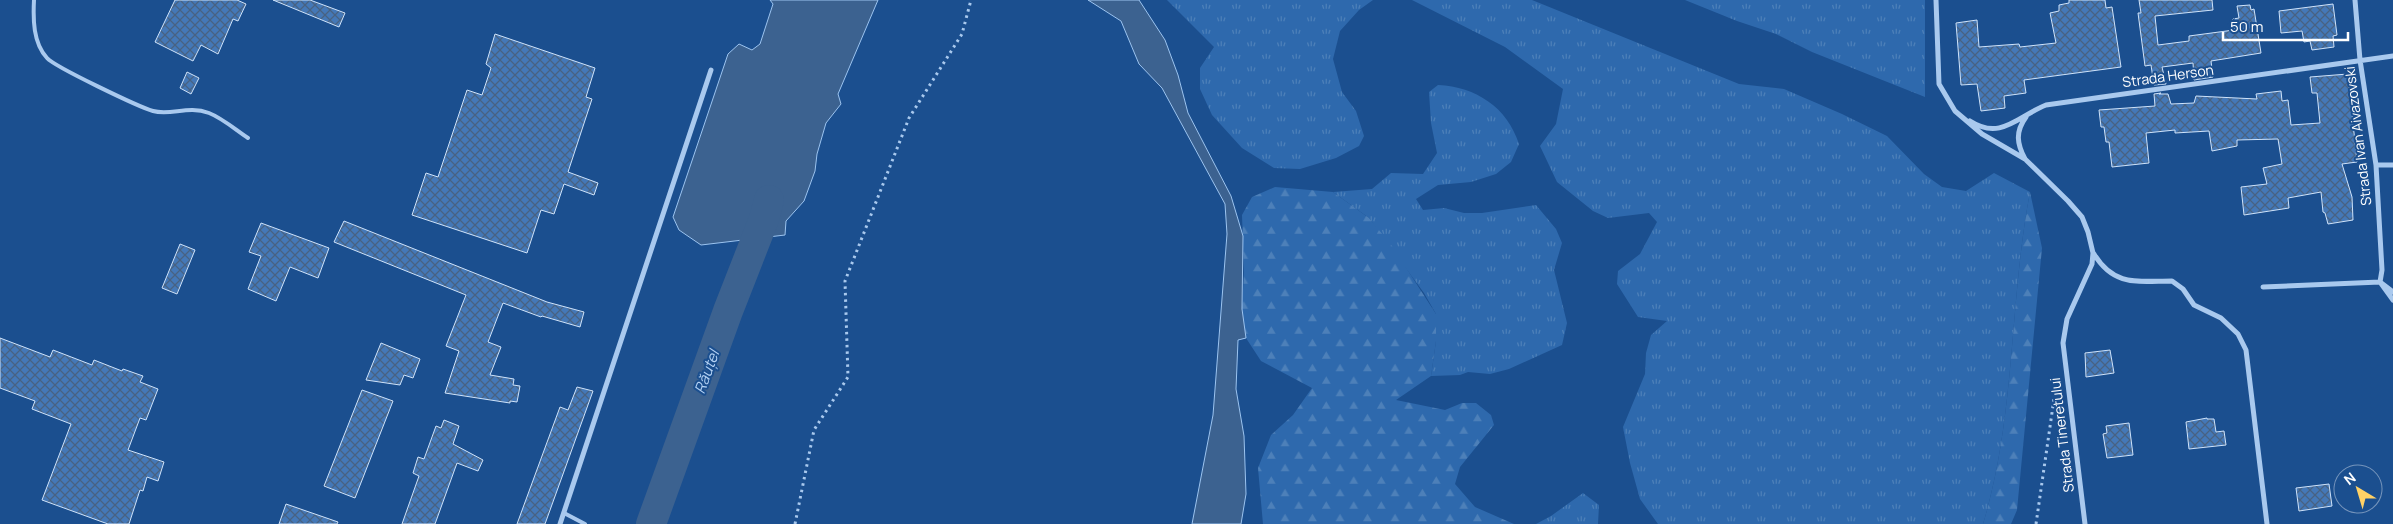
<svg xmlns="http://www.w3.org/2000/svg" width="2393" height="524" font-family="Manrope,sans-serif">
  <defs>
    <pattern id="grass-tufts" width="24" height="20" patternUnits="userSpaceOnUse" patternTransform="scale(1.25)"><rect width="24" height="20" fill="#2e69ad"/><path d="M3 7l-1-3M5 7V3M7 7l1-3M15 17l-1-3M17 17v-4M19 17l1-3" fill="none" stroke="#4d80b9"/></pattern>
    <pattern id="forest-firs" width="22" height="20" patternUnits="userSpaceOnUse" patternTransform="scale(1.25)"><rect width="22" height="20" fill="#2e69ad"/><path d="M5 1l3.5 6h-7zM16 11l3.5 6h-7z" fill="#4d80b9"/></pattern>
    <pattern id="building-cross-hatch" width="8" height="8" patternUnits="userSpaceOnUse" patternTransform="scale(1.25)"><rect width="8" height="8" fill="#4478b7"/><path d="M0 0l8 8M0 8l8-8" fill="none" stroke="#486282"/></pattern>
  </defs>
  <rect width="100%" height="100%" fill="#1b4f8f"/>
  <!-- grass -->
  <path fill="url(#grass-tufts)" d="M1167 0H1373L1359 10 1340 31 1333 59 1342 92 1356 111 1364 136 1359 146 1336 158 1300 169 1274 168 1242 148 1212 115 1200 89V68L1214 47Z
    M1412 0H1532L1739 84 1784 89 1842 114 1887 136 1924 174 1942 187 1966 191 1994 173 2030 192C2009 302 2016 416 1983 524H1658L1640 499 1630 463 1623 427 1645 374 1646 353 1651 335 1667 321 1638 317 1617 284 1618 271 1640 254 1657 222 1649 213 1608 218 1593 211 1557 182 1540 146 1556 124 1563 89 1505 47Z
    M1685 0H1925V97L1812 52 1776 34 1737 21Z
    M1438 85C1476 87 1507 107 1519 144L1511 162 1496 174 1471 182 1438 185 1416 199 1423 210 1444 208 1464 213H1482L1536 205 1556 229 1562 243 1554 270 1567 323 1562 345 1509 369 1490 374 1468 372 1460 375 1431 376 1436 341V314L1424 293 1369 218 1333 192 1372 189 1391 173 1423 174 1437 153 1431 123 1429 92Z
    M1583 493 1599 505 1598 524H1536L1551 516Z"/>
  <!-- forest -->
  <path fill="url(#forest-firs)" d="M1275 187 1333 192 1369 218 1392 246 1436 314V341L1431 376 1396 400 1445 410 1462 403H1476L1491 415 1494 425 1460 467 1455 484 1475 507 1514 524H1263L1258 468 1271 435 1293 415 1312 388 1261 361 1246 338 1242 309 1244 272 1242 215 1252 197Z
    M2030 192 2042 248 2017 510 2011 524H1983C2016 416 2009 302 2030 192Z"/>
  <!-- water -->
  <path fill="#3c6290" stroke="#9cc4f0" d="M770 0H878L838 94 841 104 826 123 817 154 815 171 804 201 786 221 785 235 701 245 679 230 673 217 728 54 739 44 752 50 760 44 773 4Z
    M1088 0H1139L1165 40 1178 75 1188 113 1231 196 1243 236 1242 309 1246 338 1238 340 1236 389 1244 436 1246 494 1241 524H1192L1213 415 1227 234 1225 204 1162 88 1139 64 1121 21Z"/>
  <g fill="none" stroke-linecap="round" stroke-linejoin="round">
    <!-- river -->
    <path stroke="#3c6290" stroke-width="30" d="M651 524 728 311 764 219 769 200"/>
  </g>
  <!-- building -->
  <path fill="url(#building-cross-hatch)" stroke="#cfe3fa" d="M175 0H237L246 4 238 21 233 19 218 54 201 45 193 61 155 42Z
    M273 0H310L345 13 339 27Z
    M2069 0H2105L2106 8 2112 7 2121 67 2024 80 2026 93 2004 96 2005 108 1981 111 1977 84 1961 85 1956 23 1977 20 1979 47 2019 44 2020 47 2056 43 2050 13 2059 11V5L2069 3Z
    M2139 0H2212L2213 10 2155 16 2158 45 2189 41V36L2234 30 2233 19 2239 18 2237 6 2250 5 2251 10 2254 9 2261 53 2211 61 2213 77 2194 80 2193 63 2162 67 2166 84 2154 85 2151 65 2145 66 2138 13H2141Z
    M2333 4 2337 35 2333 36 2334 47 2312 50 2310 41 2304 42 2302 31 2281 33 2279 11Z
    M495 34 595 68 586 97 592 99 568 172 598 183 594 195 564 184 554 214 541 210 527 253 412 215 426 173 438 177 467 90 482 95 491 68 486 64Z
    M187 72 199 78 191 94 180 88Z
    M2348 74 2357 162 2342 164 2352 197 2353 220 2328 224 2325 213 2323 212 2321 192 2288 198 2289 208 2244 215 2241 187 2267 184 2263 168 2282 164 2278 139 2237 140V146L2212 151 2209 131 2175 133V130L2146 133 2149 163 2112 167 2109 142H2106L2104 127H2101L2099 110 2155 106 2154 94 2161 93 2159 94H2168L2171 104 2194 103 2196 96 2257 99 2256 94 2281 91 2282 101 2288 100 2291 125 2320 123 2317 93H2312L2310 77Z
    M344 221 547 302 584 312 580 327 542 316 541 317 503 303 488 342 501 347 490 375 514 379 513 385 520 386 517 402 510 401V403L445 393 459 351 446 346 466 295 334 242Z
    M261 223 329 248 318 278 290 267 276 301 248 289 261 256 249 252Z
    M180 244 195 250 177 294 162 288Z
    M0 338 50 357 53 350 92 365 94 360 122 371 123 369 143 376 140 382 158 389 146 420 140 418 128 450 164 462 158 481 147 477 143 491 140 490 129 524H108L42 500 71 424 32 409 35 401 0 388Z
    M381 343 420 359 413 378 404 375 400 385 366 380Z
    M2110 350 2114 373 2086 377 2085 353Z
    M577 387 593 391 545 524H517L560 407 568 410Z
    M362 390 393 401 355 498 324 486Z
    M2207 418V419H2214L2216 432 2224 431 2226 445 2189 449 2186 422Z
    M444 420 459 426 453 444 483 460 478 471 457 463 435 524H402L419 476 413 473 418 457 424 459 436 426 441 428Z
    M2129 423 2133 455 2107 458 2103 434 2107 433 2106 426Z
    M2329 484 2332 506 2299 511 2296 488Z
    M286 504 338 522 337 524H279Z"/>
  <g fill="none" stroke-linecap="round" stroke-linejoin="round">
    <!-- path -->
    <path stroke="#a9c9ee" stroke-width="3" stroke-dasharray="2.5 4" stroke-linecap="butt" d="M795 524 814 430 848 377 845 281 909 118 962 34 971 0
      M2036 524 2056 385"/>
    <!-- service -->
    <path stroke="#a9c9ee" stroke-width="4" d="M34 0C33 19 33 43 47 58 55 67 139 107 153 111 171 116 188 105 209 113 222 118 236 130 248 138
      M564 513 585 524"/>
    <!-- minor -->
    <path stroke="#a9c9ee" stroke-width="5" d="M1936 0 1939 84 1955 111 1982 134 2025 159 2068 201 2082 217 2088 232 2093 253 2092 264 2067 319 2063 343 2085 524
      M2355 0 2360 60 2376 165 2382 270 2380 282 2393 300
      M1970 121C2001 141 2018 116 2046 105L2393 56
      M2025 159C2017 144 2015 132 2026 117
      M2376 165H2393
      M2094 254C2114 287 2138 281 2172 281L2183 289 2194 305 2221 318 2238 334 2246 350 2267 524
      M2263 287 2380 282 2393 292
      M560 524 711 70"/>
  </g>
  <g text-anchor="middle" stroke-width="4" stroke-linejoin="round" paint-order="stroke">
    <!-- street labels -->
    <g font-size="14" fill="#fff" stroke="#1b4f8f">
      <text transform="translate(2168 76) rotate(-8)" y="5">Strada Herson</text>
      <text transform="translate(2358 136) rotate(-97)" y="5">Strada Ivan Aivazovski</text>
      <text transform="translate(2062 435) rotate(-97)" y="5">Strada Tineretului</text>
    </g>
    <!-- water labels -->
    <g font-size="15" font-style="italic" fill="#b5d3f5" stroke="#1b4f8f">
      <text transform="translate(707 372) rotate(-70)" y="5">Răuțel</text>
    </g>
  </g>
  <!-- north arrow -->
  <g transform="translate(2358 489) rotate(322)"><circle r="24" fill="#1b4f8f" stroke="#7695bc"/>
  <path d="M0-4L9 19L0 12L-9 19Z" fill="#ffd166"/>
  <text y="-8" font-size="14" font-weight="bold" text-anchor="middle" fill="#ffffff">N</text>
  </g>
  <!-- scale -->
  <path d="M2223 32v8h125v-8" fill="none" stroke="#ffffff" stroke-width="2.5"/>
  <text x="2230" y="32" font-size="15" fill="#ffffff" stroke="#1b4f8f" stroke-width="4" paint-order="stroke">50 m</text>
</svg>
